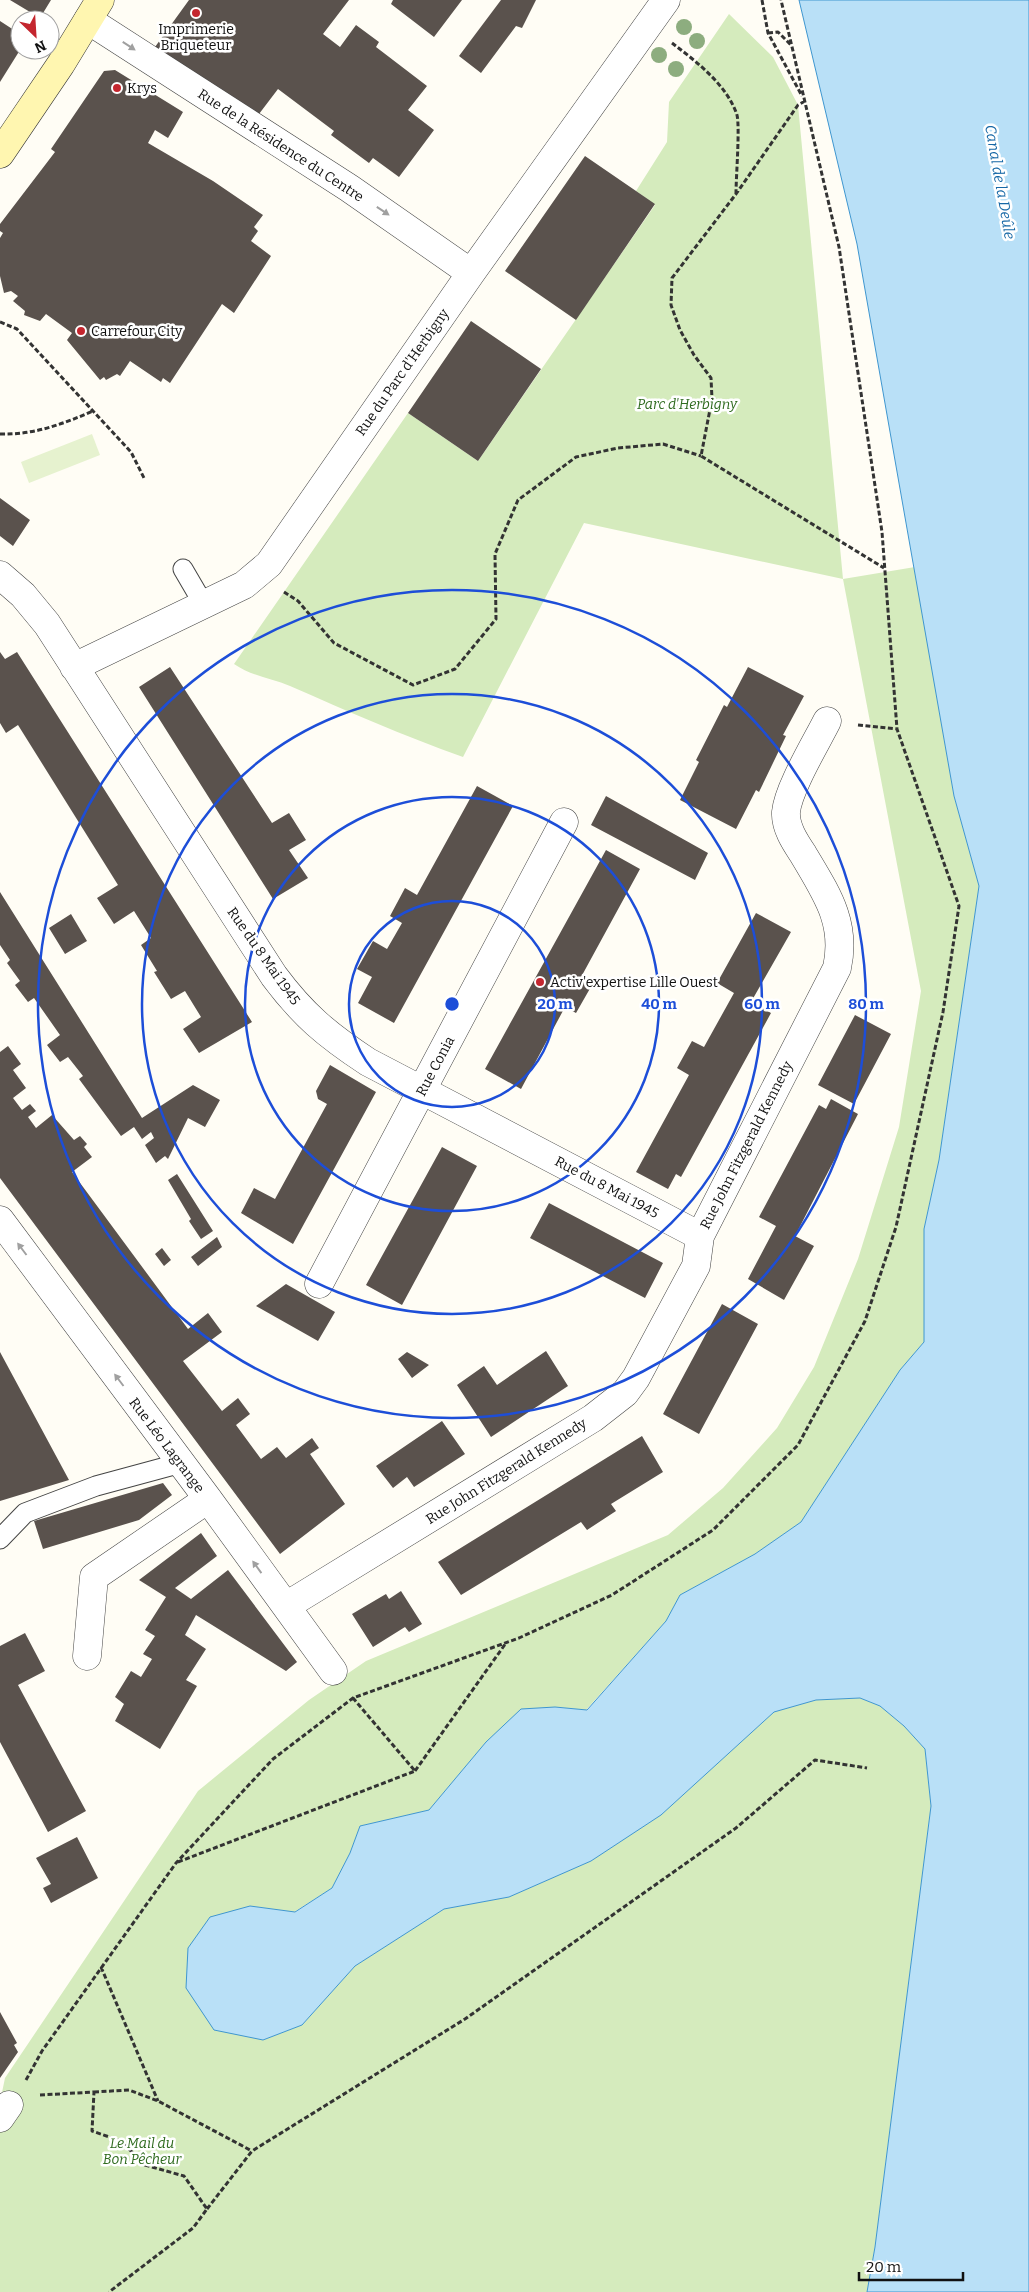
<svg xmlns="http://www.w3.org/2000/svg" width="1029" height="2292" font-family="Bitter,serif">
  <rect width="100%" height="100%" fill="#fffdf5"/>
  <!-- green -->
  <path fill="#d5ebbd" d="M729 14 773 57 798 105 843 579 915 567 954 796 979 886 939 1160 924 1229V1342L900 1370 801 1522 755 1554 680 1595 666 1621 586 1710 555 1707 486 1742 429 1810 360 1826 350 1853 332 1888 294 1912 250 1906 263 2040 302 2025 355 1966 444 1909 509 1897 591 1861 661 1815 774 1712 816 1700 860 1698 880 1706 904 1726 925 1749 931 1806 875 2247 867 2292H0V2102L5 2078 198 1791 309 1700 366 1661 668 1535 723 1488 777 1428 814 1367 858 1259 899 1127 921 991 843 579 584 523 463 757C404 736 347 711 290 686 271 678 251 676 234 664L408 413 478 461 655 205 636 191 667 142 669 102Z"/>
  <!-- pitch -->
  <path fill="#e6f2cf" d="M92 434 100 455 29 483 21 462Z"/>
  <!-- water -->
  <path fill="#b9e0f7" stroke="#3f96cf" d="M799 0H1029V2292H867L875 2247 931 1806 925 1749 904 1726 880 1706 860 1698 816 1700 774 1712 661 1815 591 1861 509 1897 444 1909 355 1966 302 2025 263 2040 214 2030 186 1988 188 1948 210 1917 250 1906 295 1912 332 1888 350 1853 360 1826 429 1810 486 1742 521 1709 555 1707 587 1710 666 1621 680 1595 755 1554 801 1522 900 1370 924 1342V1229L939 1160 979 886 954 796 857 244Z"/>
  <!-- building -->
  <path fill="#5a524d" d="M10 0H51L40 18Z
    M189 0H349L323 34 340 47 356 25 379 42 376 47 427 86 408 110 434 130 399 177 373 158 369 163 331 135 334 131 278 89 259 114 155 47Z
    M393 0H462L434 37 391 4Z
    M501 0H536L522 28 516 26 481 73 459 56Z
    M0 21 20 34V50L0 82Z
    M115 70 183 112 168 138 155 130 148 143 213 181 263 215 254 227 258 231 251 241 271 256 234 313 222 304 170 383 163 378 161 382 130 361 120 376 117 374 106 380 104 377 100 380 67 340 72 333 46 314 40 321 24 315 25 311 13 301 18 296 11 291 4 293 0 276V238L3 233 0 231V224L55 152 51 149 104 71Z
    M585 156 655 204 576 320 505 271Z
    M471 321 541 369 478 461 408 413Z
    M0 498 30 520 13 546 0 536Z
    M0 652 5 659 17 652 252 1022 199 1053 183 1029 201 1017 185 991 171 999 154 972 157 971 141 945 151 938 134 911 114 924 97 898 118 885 18 725 6 733 0 723Z
    M170 667 272 823 289 813 306 840 289 850 308 878 273 899 139 687Z
    M748 667 804 696 783 735 786 736 759 792 756 790 736 829 680 800 699 762 696 760 724 705 727 707Z
    M477 786 513 806 394 1023 358 1003 372 977 357 969 373 941 387 949 402 923 390 916 405 888 417 895Z
    M606 796 708 853 695 880 591 825Z
    M606 850 640 869 580 979 592 985 576 1013 565 1007 521 1089 485 1069Z
    M0 892 142 1118 193 1085 220 1100 205 1127 188 1118 168 1159 165 1156 156 1163 145 1145 154 1138 151 1132 142 1139 134 1127 121 1136 79 1079 83 1076 68 1057 60 1062 47 1045 60 1035 34 998 28 1002 15 985 20 981 7 963 10 960 0 945Z
    M756 913 791 932 751 1002 771 1013 681 1177 676 1174 668 1189 636 1172 689 1075 677 1068 692 1041 704 1047 734 993 717 983Z
    M71 914 87 941 65 954 49 928Z
    M855 1015 891 1034 854 1104 818 1085Z
    M8 1046 21 1064 13 1070 26 1088 13 1098 22 1110 30 1104 36 1111 28 1117 36 1128 52 1115 74 1140 80 1136 87 1144 84 1147 92 1157 72 1172 188 1329 208 1313 222 1332 183 1361 222 1411 238 1398 250 1414 236 1425 261 1459 277 1447 286 1458 312 1438 319 1448 310 1454 345 1504 280 1554 0 1178V1052Z
    M330 1065 376 1092 293 1244 241 1213 254 1188 275 1199 327 1104 318 1099 316 1091Z
    M831 1099 858 1114 795 1236 814 1246 784 1300 748 1279 776 1226 759 1217 819 1105 826 1109Z
    M442 1147 477 1166 402 1305 366 1285Z
    M177 1174 213 1231 201 1239 189 1221 191 1219 168 1180Z
    M549 1203 663 1263 645 1298 530 1238Z
    M217 1237 222 1247 198 1266 191 1257Z
    M162 1248 171 1260 164 1266 155 1254Z
    M286 1284 335 1312 318 1341 256 1306Z
    M722 1304 758 1324 699 1434 663 1414Z
    M546 1351 568 1386 491 1437 457 1385 484 1366 497 1385Z
    M0 1352 69 1480 0 1501Z
    M407 1352 429 1365 412 1378 398 1359Z
    M442 1421 465 1454 414 1487 407 1477 393 1488 376 1466Z
    M642 1436 663 1472 611 1504 616 1511 587 1530 581 1522 461 1595 438 1562Z
    M163 1483 172 1495 139 1520 43 1549 34 1521Z
    M201 1533 217 1556 175 1588 191 1599 228 1570 297 1662 286 1671 196 1615 185 1635 206 1649 186 1680 197 1686 160 1749 115 1721 124 1704 115 1697 131 1671 141 1677 152 1659 143 1654 155 1636 145 1630 166 1597 139 1580Z
    M401 1591 422 1624 409 1632 405 1627 373 1647 352 1614 386 1594 389 1599Z
    M25 1633 45 1671 18 1685 86 1811 48 1832 0 1742V1646Z
    M77 1837 98 1878 51 1903 43 1888 51 1884 36 1858Z
    M0 2012 17 2043 14 2045 18 2052 0 2078Z"/>
  <g fill="none" stroke-linecap="round" stroke-linejoin="round">
    <!-- service casing -->
    <g stroke="#444" stroke-width="21">
      <path id="service" d="M183 569 204 605
        M0 1539 25 1513 96 1486 181 1463"/>
    </g>
    <!-- minor casing -->
    <g stroke="#444" stroke-width="29">
      <path id="minor" d="M88 20 349 188 471 273
        M0 575 23 595 47 624 274 976C303 1015 327 1035 368 1062L700 1236
        M74 667 244 585 269 564 471 273 666 0
        M0 1220 208 1499 333 1671
        M319 1284 564 822
        M286 1606 593 1418 625 1393 636 1378 696 1266 700 1236 837 968C847 922 826 893 803 854 795 842 785 827 786 812 788 789 816 743 827 721
        M87 1656 94 1577 208 1499
        M0 2118 9 2105"/>
    </g>
    <!-- secondary casing -->
    <g stroke="#333" stroke-width="29">
      <path id="secondary" d="M0 154 61 64 100 0"/>
    </g>
    <!-- path -->
    <path stroke="#333" stroke-width="3" stroke-dasharray="5 2.5" stroke-linecap="butt" d="M762 0 768 33 802 96
      M768 33 778 32 791 45
      M672 43C697 62 727 85 737 115 740 128 736 177 736 193
      M805 101 798 105 736 194 672 278 671 305 680 330 694 355 711 378 712 399 701 456 884 568
      M0 322 17 329 131 452 144 478
      M0 434C34 435 63 424 93 411
      M284 592 298 601 334 643 413 685 455 669 496 619 495 554 518 500 576 457 618 448 663 444 701 456
      M858 725 897 729
      M415 1771 506 1643
      M178 1862 415 1771 353 1698
      M101 1967 158 2101
      M26 2080 42 2051 176 1863 273 1759 353 1698 519 1638 612 1595 713 1530 798 1445 865 1321 896 1227 943 1012 959 906 897 729 882 532 839 247 781 0
      M94 2092 129 2090 158 2101 252 2151
      M40 2095 94 2092 92 2131 121 2141 145 2165 184 2176 207 2209 193 2228 109 2292
      M207 2209 252 2151 465 2019 736 1828 815 1760 867 1768"/>
    <!-- service -->
    <use href="#service" stroke="#fff" stroke-width="19"/>
    <!-- minor -->
    <use href="#minor" stroke="#fff" stroke-width="28"/>
    <!-- secondary -->
    <use href="#secondary" stroke="#fff6b0" stroke-width="28"/>
  </g>
  <!-- trees -->
  <g fill="#8dad7f">
    <circle cx="684" cy="27" r="8"/>
    <circle cx="697" cy="41" r="8"/>
    <circle cx="659" cy="55" r="8"/>
    <circle cx="676" cy="69" r="8"/>
  </g>
  <!-- one-way arrows -->
  <defs><path id="oneway-solid" d="M-6-.8H1V-3.2L6.5 0L1 3.2V.8H-6Z" transform="scale(1.25)"/></defs>
  <g fill="#a0a0a0">
    <use href="#oneway-solid" transform="translate(129 46) rotate(33)"/>
    <use href="#oneway-solid" transform="translate(383 211) rotate(34)"/>
    <use href="#oneway-solid" transform="translate(22 1249) rotate(-127)"/>
    <use href="#oneway-solid" transform="translate(119 1380) rotate(-127)"/>
    <use href="#oneway-solid" transform="translate(257 1567) rotate(-126)"/>
  </g>
  <!-- distance rings -->
  <g fill="none" stroke="#1d4ed8" stroke-width="2.5">
    <circle cx="452" cy="1004" r="103"/>
    <circle cx="452" cy="1004" r="207"/>
    <circle cx="452" cy="1004" r="310"/>
    <circle cx="452" cy="1004" r="414"/>
  </g>
  <!-- markers -->
  <g fill="#c4262e" stroke="#fff" stroke-width="2">
    <circle cx="196" cy="13" r="5"/>
    <circle cx="117" cy="88" r="5"/>
    <circle cx="81" cy="331" r="5"/>
    <circle cx="540" cy="982" r="5"/>
  </g>
  <g text-anchor="middle" stroke-width="5" stroke-linejoin="round" paint-order="stroke">
    <!-- poi labels -->
    <g font-size="14" fill="#111" stroke="#fff" text-anchor="start">
      <text x="196" y="34" text-anchor="middle">Imprimerie<tspan x="196" dy="16">Briqueteur</tspan></text>
      <text x="127" y="93">Krys</text>
      <text x="91" y="336">Carrefour City</text>
      <text x="550" y="987">Activ'expertise Lille Ouest</text>
    </g>
    <!-- street labels -->
    <g font-size="14" fill="#111" stroke="#fff">
      <text transform="translate(281 145) rotate(33)" y="5">Rue de la Résidence du Centre</text>
      <text transform="translate(402 372) rotate(-55)" y="5">Rue du Parc d'Herbigny</text>
      <text transform="translate(264 956) rotate(55)" y="5">Rue du 8 Mai 1945</text>
      <text transform="translate(435 1066) rotate(-62)" y="5">Rue Conia</text>
      <text transform="translate(746 1145) rotate(-63)" y="5">Rue John Fitzgerald Kennedy</text>
      <text transform="translate(607 1187) rotate(28)" y="5">Rue du 8 Mai 1945</text>
      <text transform="translate(167 1445) rotate(53)" y="5">Rue Léo Lagrange</text>
      <text transform="translate(506 1471) rotate(-32)" y="5">Rue John Fitzgerald Kennedy</text>
    </g>
    <!-- park labels -->
    <g font-size="14" font-style="italic" fill="#2f6b1f" stroke="#fff">
      <text x="687" y="409">Parc d'Herbigny</text>
      <text x="142" y="2148">Le Mail du<tspan x="142" dy="16">Bon Pêcheur</tspan></text>
    </g>
    <!-- water labels -->
    <g font-size="15" font-style="italic" fill="#1768a6" stroke="#fff">
      <text transform="translate(1000 182) rotate(80)" y="5">Canal de la Deûle</text>
    </g>
  </g>
  <circle cx="452" cy="1004" r="8" fill="#1d4ed8" stroke="#fff" stroke-width="2.5"/>
  <g font-size="15" text-anchor="middle" font-weight="bold" fill="#1d4ed8" stroke="#fff" stroke-width="5" stroke-linejoin="round" paint-order="stroke">
    <text x="555" y="1009">20 m</text>
    <text x="659" y="1009">40 m</text>
    <text x="762" y="1009">60 m</text>
    <text x="866" y="1009">80 m</text>
  </g>
  <!-- north arrow -->
  <g transform="translate(35 35) rotate(155)"><circle r="24" fill="#ffffff" stroke="#a0a0a0"/>
  <path d="M0-4L9 19L0 12L-9 19Z" fill="#c4262e"/>
  <text y="-8" font-size="14" font-weight="bold" text-anchor="middle" fill="#111111">N</text>
  </g>
  <!-- scale -->
  <path d="M859 2272v8h104v-8" fill="none" stroke="#111111" stroke-width="2.5"/>
  <text x="866" y="2272" font-size="15" fill="#111111" stroke="#ffffff" stroke-width="4" paint-order="stroke">20 m</text>
</svg>
